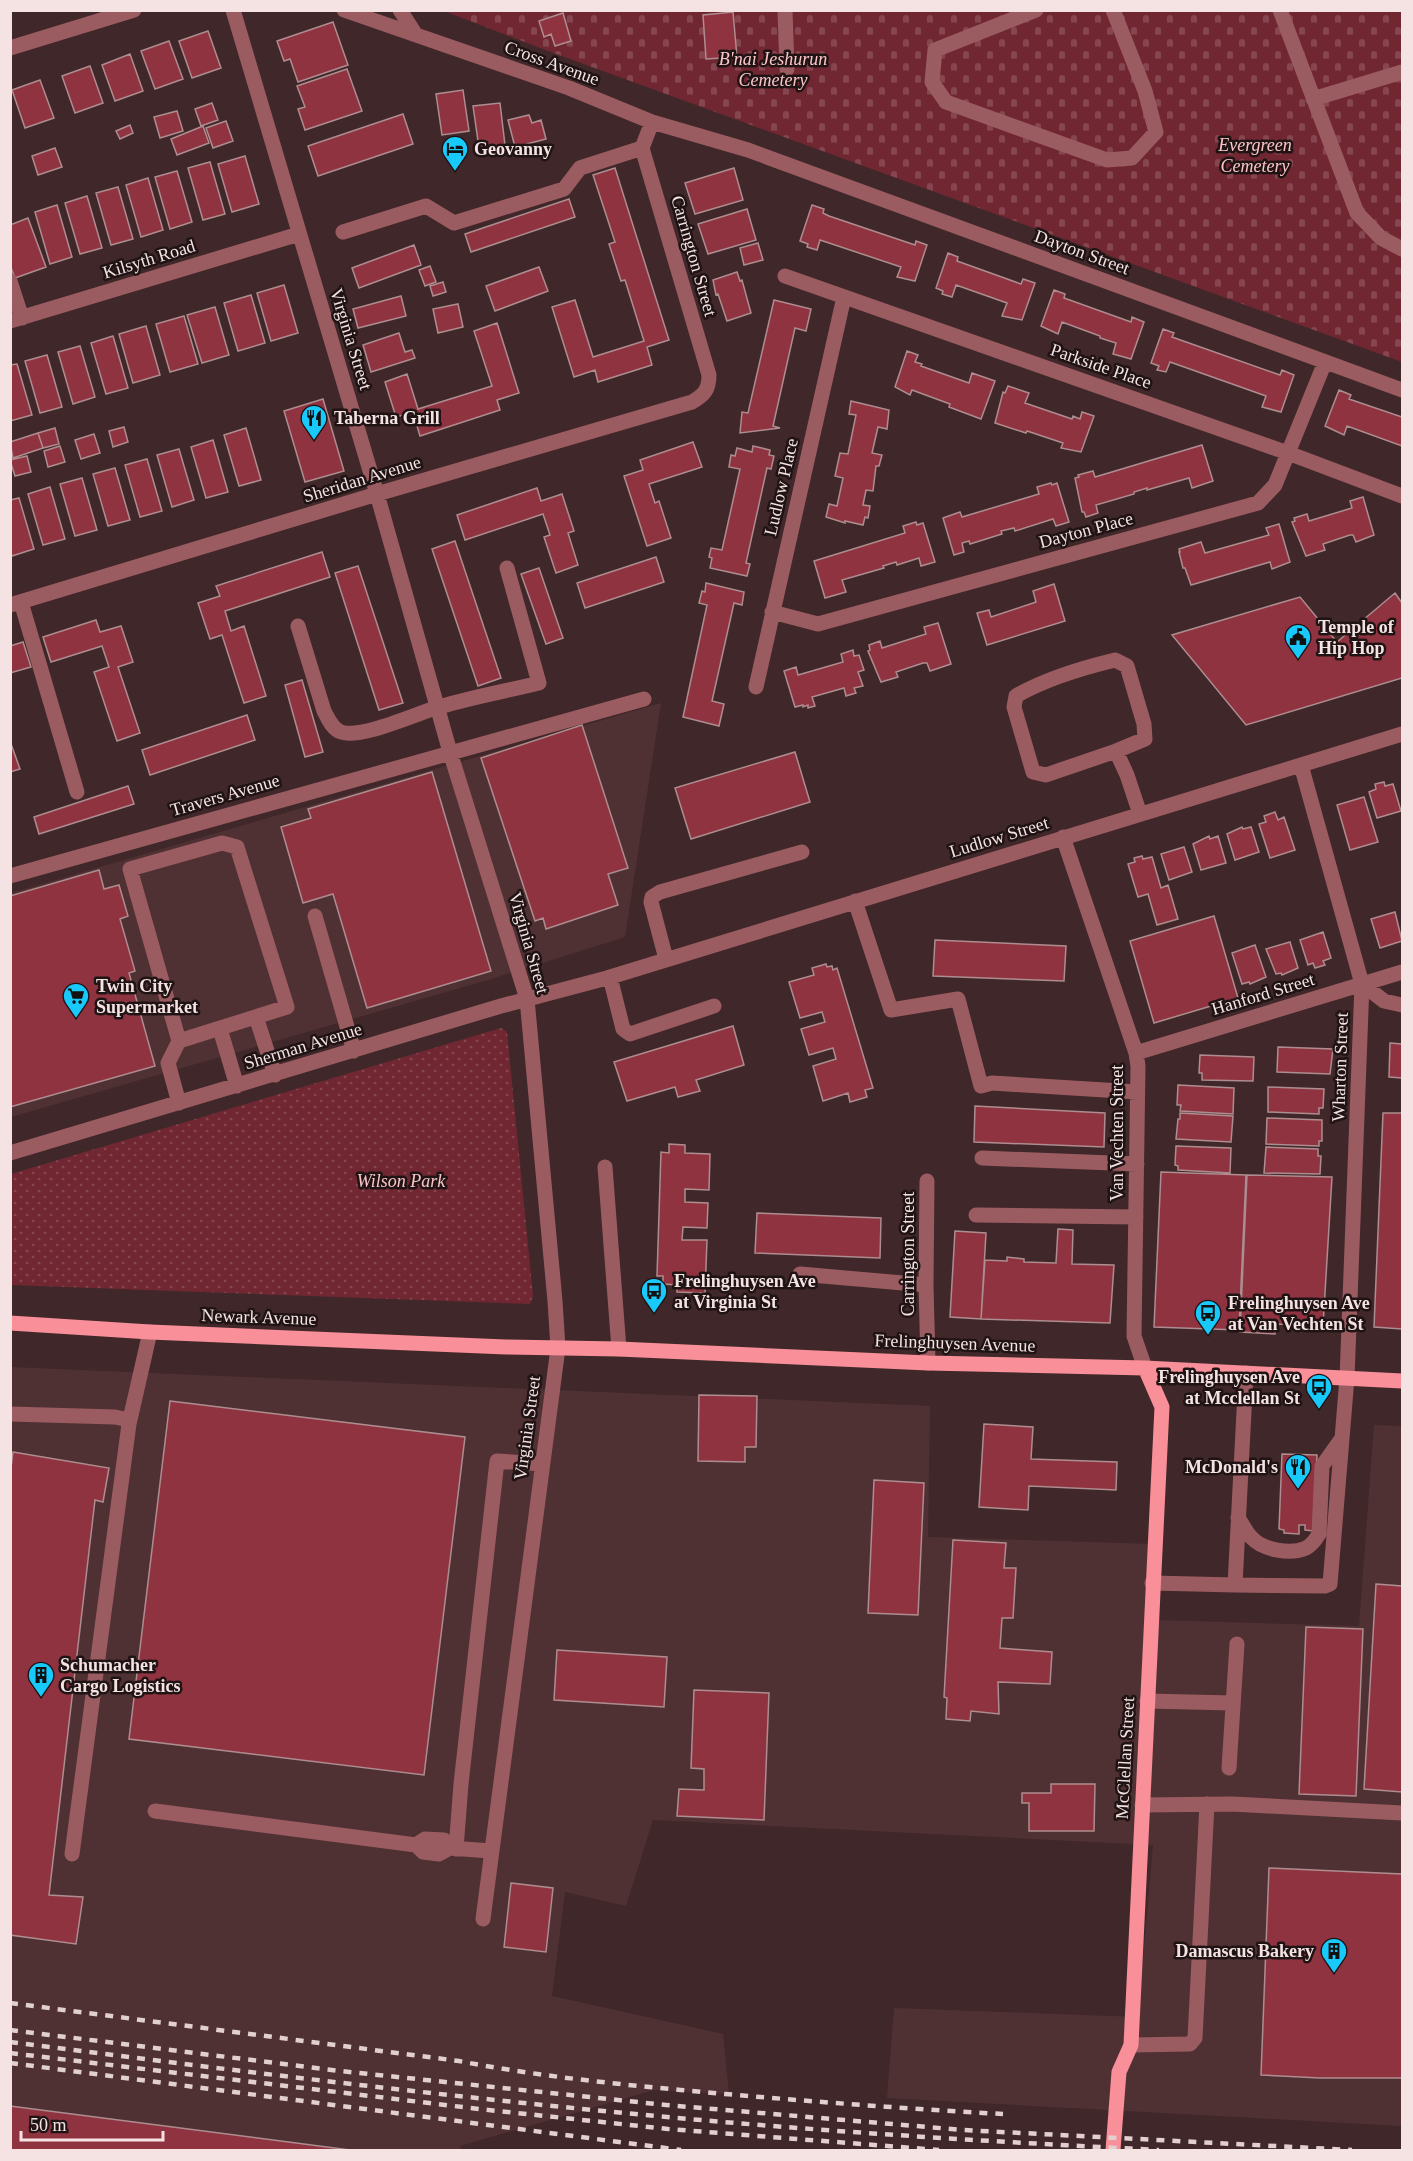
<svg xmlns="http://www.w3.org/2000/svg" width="1413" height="2161" font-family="'Times New Roman',serif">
  <defs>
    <pattern id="cemetery-stones" width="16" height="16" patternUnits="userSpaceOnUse" patternTransform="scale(1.5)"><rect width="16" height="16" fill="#712732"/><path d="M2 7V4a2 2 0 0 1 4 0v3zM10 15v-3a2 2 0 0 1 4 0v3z" fill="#864650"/></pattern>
    <pattern id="park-dots" width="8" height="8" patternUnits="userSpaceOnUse" patternTransform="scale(1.5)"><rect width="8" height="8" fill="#712732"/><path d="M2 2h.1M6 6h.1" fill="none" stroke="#864650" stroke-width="1.8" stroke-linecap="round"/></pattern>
  </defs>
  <rect width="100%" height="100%" fill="#402729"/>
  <!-- built -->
  <path fill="#503133" d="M661 703 625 937 488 980 11 1117V893Z
    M11 1367 930 1406 928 1537 1154 1544V1620L1359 1626 1374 1425 1402 1426V2126L887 2098 894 2008 1138 2017 1153 1845 653 1820 626 1906 565 1892 552 1996 723 2034 729 2094 654 2090 460 2146 462 2150H11Z"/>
  <!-- cemetery -->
  <path fill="url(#cemetery-stones)" d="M444 11H1402V362L548 51Z"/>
  <!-- park -->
  <path fill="url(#park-dots)" d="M501 1028 507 1032 533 1296 530 1304 11 1285V1174Z"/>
  <!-- building -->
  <path fill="#903341" stroke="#ad8d8f" stroke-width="1.5" d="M733 12 737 57 706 59 703 15Z
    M563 13 571 41 555 46 551 34 544 37 539 21Z
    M333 22 348 65 298 82 290 59 284 61 277 41Z
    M208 31 221 68 192 78 179 41Z
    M169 41 183 79 155 89 141 51Z
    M130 54 143 91 115 101 102 65Z
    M90 66 103 103 75 113 62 76Z
    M347 69 362 111 305 130 298 109 305 107 297 86Z
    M40 80 54 118 25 128 12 90Z
    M463 90 469 131 442 135 436 94Z
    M212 103 218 120 201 126 195 109Z
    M500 103 505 145 479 148 473 106Z
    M177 111 183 131 160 138 154 117Z
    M403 114 413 144 318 176 308 146Z
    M529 115 532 123 541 120 546 139 515 147 508 120Z
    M226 121 233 141 213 148 206 128Z
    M130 125 133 133 120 139 116 131Z
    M203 126 209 143 177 155 171 139Z
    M55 148 62 167 38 175 32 156Z
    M245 156 259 204 232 212 218 164Z
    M210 162 225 214 203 220 188 168Z
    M615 168 669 340 647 347 652 365 598 382 595 370 574 377 552 307 575 300 593 357 644 341 625 280 621 281 609 244 615 242 593 175Z
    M734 168 743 200 695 214 685 183Z
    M177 171 192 222 170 229 155 177Z
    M148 178 163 230 141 237 126 185Z
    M118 187 133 239 111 245 96 193Z
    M87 196 102 248 80 254 65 203Z
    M569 199 575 217 471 252 465 234Z
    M57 205 72 257 50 264 35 212Z
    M812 205 824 209 823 213 829 216 915 245 916 241 927 245 915 281 897 277 901 267 820 240 817 250 807 247 808 244 800 241Z
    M747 209 756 240 708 254 698 224Z
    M28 218 46 267 15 278 10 265V225Z
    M758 243 763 260 744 265 740 248Z
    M414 245 421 265 359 288 352 268Z
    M948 253 958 257 957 261 1021 284 1023 279 1035 283 1022 320 1002 316 1007 303 956 285 952 297 942 294 943 291 936 288Z
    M430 266 436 282 425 286 419 270Z
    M539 267 548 291 495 311 486 286Z
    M737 272 740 281 742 280 751 313 727 321 718 294 716 295 713 280Z
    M443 282 446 292 433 296 430 286Z
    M284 285 298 333 271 341 257 293Z
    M1054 290 1065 294 1064 298 1131 322 1132 317 1144 322 1131 359 1113 354 1116 343 1100 338V336L1062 322 1058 334 1041 326Z
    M251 295 265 343 238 351 224 303Z
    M401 296 406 316 358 328 353 309Z
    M774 300 811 309 806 331 795 328 773 426 780 428 740 433 742 412 748 413Z
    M458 304 463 327 438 333 433 309Z
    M215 307 229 355 202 363 187 315Z
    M184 316 198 364 170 372 156 324Z
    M497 323 519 393 497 400 500 410 420 436 413 412 396 417 385 382 407 374 418 409 492 386 474 331Z
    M146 326 160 375 133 383 119 334Z
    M1163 329 1174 333 1172 337 1280 375 1282 370 1294 375 1281 412 1262 407 1266 396 1170 362 1166 372 1157 370 1159 366 1151 363Z
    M399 333 405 352 412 350 415 358 371 372 363 345Z
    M113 336 128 388 106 394 91 343Z
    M80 346 95 397 73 404 58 352Z
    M907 351 918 355 915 362 922 364 921 366 969 383 972 373 995 381 981 419 949 407 950 404 912 390 910 395 895 387Z
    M47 355 62 407 40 413 25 361Z
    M17 364 32 415 10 421V365Z
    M1008 386 1029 393 1025 403 1072 419 1073 416 1080 419 1082 412 1094 416 1081 452 1061 448 1063 443 1027 431 1026 433 995 423 1003 392 1005 393Z
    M1339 390 1351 395 1349 399 1402 417V446L1347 426 1344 435 1325 426Z
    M323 399 344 471 305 482 284 411Z
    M851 401 889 410 887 429 878 427 872 453 882 455 879 466H876L873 491 866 490 863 505 870 506 868 518 865 517 863 525 845 521V523L826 517 829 504 837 506 843 478 835 476 840 453 848 454 849 449 856 415 849 414Z
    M124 427 128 442 113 447 109 431Z
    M55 428 59 444 43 448 38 433Z
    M246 428 261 480 239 486 224 435Z
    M38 433 43 448 13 458 10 442Z
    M94 434 100 453 81 459 75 440Z
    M213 440 228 492 206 498 191 447Z
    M693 442 702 467 649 484 655 503 659 501 671 538 647 546 624 476 643 470 640 460Z
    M1202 445 1213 481 1192 488 1189 478 1147 490V488L1134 492V494L1096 505 1098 513 1086 517 1084 512H1082L1075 478 1079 477 1078 475 1093 471 1095 477Z
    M60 446 65 462 48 467 44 451Z
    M753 446 770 450 769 455 774 456 771 469 767 468 746 563 750 564 747 576 710 568 712 558 709 557 711 548 722 550 740 469 729 467 731 455 735 456 737 448 752 452Z
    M179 449 194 500 172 507 157 455Z
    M27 456 31 472 15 476 10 460Z
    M147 459 162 511 140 517 125 465Z
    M115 468 130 520 108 526 93 474Z
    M82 478 97 530 75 536 60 484Z
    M1051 483 1052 485 1057 483 1069 522 1056 526 1053 519 1015 531 1014 528 1001 531 1002 534 970 544 969 541 962 543 964 552 954 555 943 518 960 512 962 517 1039 494 1037 487Z
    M50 487 65 539 43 545 28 494Z
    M537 488 541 501 562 494 574 531 568 533 578 565 556 573 544 537 550 535 543 514 465 540 457 515Z
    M1363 497 1374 535 1356 542 1353 535H1350L1323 544 1325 550 1306 556 1292 522 1295 521 1294 518 1307 514 1309 521 1352 508 1350 501Z
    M19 498 34 549 12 556 10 550V500Z
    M916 522 917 525 923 523 935 562 921 566 919 558 897 565 896 562 883 566 884 568 842 580 846 592 825 598 814 561 905 533 903 526Z
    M1279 524 1290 562 1272 569 1270 562 1191 585 1185 568H1183L1179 552H1180L1179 549 1201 542 1205 553 1269 535 1266 528Z
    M455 541 501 678 478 686 432 549Z
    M322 552 330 577 225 611 231 631 244 626 266 696 244 703 222 635 210 639 198 603 220 596 216 586Z
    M656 557 664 582 585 608 577 583Z
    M358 566 403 703 379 710 335 573Z
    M539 568 563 638 546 644 521 574Z
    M706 583 744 592 742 605 734 603 712 701 724 704 719 726 683 717 707 605 699 603 702 591 705 592Z
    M1054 584 1065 621 987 645 977 613 989 610 991 617 1036 602 1033 591Z
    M1395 593 1402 603V678L1246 725 1172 635 1300 597 1337 642Z
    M96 620 100 632 121 626 133 662 118 667 140 733 117 741 94 672 109 667 102 646 51 662 43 637Z
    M938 623 951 664 930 671 927 663H923L896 672 898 677 881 682 868 651 870 650 869 645 880 641 882 648 926 634 924 627Z
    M23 642 31 667 10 673V646Z
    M853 650 854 656 859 655 864 670 858 672 863 686 854 688 856 693 846 696 844 688 812 697 815 706 808 708V705L803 707V705L795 707 784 671 796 667 798 675 843 662 841 654Z
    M302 680 323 752 305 757 285 685Z
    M247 715 255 740 150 775 142 750Z
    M582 725 628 868 608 874 618 905 546 929 543 918 535 921 481 758Z
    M10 741 20 769 10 772Z
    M795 752 810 802 691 839 675 788Z
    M432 772 491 971 367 1008 333 894 303 903 281 827 311 818 308 809Z
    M1384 782 1385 786 1393 784 1401 811 1377 818 1369 792 1376 789 1375 784Z
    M128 786 134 804 39 834 34 817Z
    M1364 797 1378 842 1350 850 1337 805Z
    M1275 812 1278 820 1284 817 1295 850 1270 858 1259 824 1266 822 1264 816Z
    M1242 827 1243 829 1251 827 1259 852 1235 860 1227 834Z
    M1209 836 1210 839 1218 836 1226 863 1201 870 1193 844Z
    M1184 847 1192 872 1169 880 1161 854Z
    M1142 856 1143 859 1152 857 1161 888 1168 885 1178 919 1157 925 1148 894 1138 897 1128 864 1135 862 1134 858Z
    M99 870 104 889 119 885 128 916 120 919 135 971 129 973 155 1066 10 1107V896Z
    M1395 912 1402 941 1380 948 1371 919Z
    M1214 916 1238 998 1154 1023 1130 941Z
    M1323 932 1331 958 1323 961 1325 965 1315 968 1313 963 1308 965 1300 940Z
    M935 940 1066 946 1064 981 933 976Z
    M1290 942 1298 968 1282 975 1281 973 1276 974 1266 949Z
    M1255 945 1266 977 1250 984 1249 982 1242 984 1232 953Z
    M826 964 827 967 832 966 833 970 837 968 873 1088 865 1090 867 1097 850 1102 848 1093 823 1101 813 1066 836 1059 833 1048 809 1055 801 1029 825 1022 822 1012 800 1018 789 982 814 975 812 968Z
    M733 1026 744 1065 696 1080 700 1091 678 1097 675 1087 627 1101 614 1062Z
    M1390 1043 1402 1044V1078L1389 1077Z
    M1278 1047 1333 1049 1330 1074 1277 1072Z
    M1200 1055 1254 1057 1253 1081 1202 1080V1073H1199Z
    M1178 1085 1234 1088 1233 1114 1180 1111 1181 1105H1177Z
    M1268 1087 1324 1089 1323 1108H1319V1114L1268 1112Z
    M975 1106 1105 1113 1104 1147 974 1142Z
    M1180 1113 1233 1116 1231 1142 1176 1139 1178 1119H1180Z
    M1383 1113H1402V1329L1374 1327Z
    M1267 1118 1322 1120V1141H1319V1146L1266 1144Z
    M669 1144 685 1145V1153L710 1154 709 1190 685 1189V1202L708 1203 707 1228 683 1227 682 1240H707L705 1293 677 1292V1285L663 1284V1276H657L661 1152 669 1153Z
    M1176 1146 1231 1148 1230 1173 1178 1170V1166L1175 1165Z
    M1266 1147 1318 1149V1156H1321L1320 1174 1264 1173Z
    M1161 1172 1246 1175 1239 1330 1154 1327Z
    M1247 1175 1332 1177 1323 1326 1275 1324V1334L1240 1332Z
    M757 1213 881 1218 880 1258 755 1253Z
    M1058 1229 1073 1230 1072 1264 1114 1265 1110 1323 981 1319 985 1260 1007 1261V1257L1024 1259V1262L1056 1263Z
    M955 1231 986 1233 981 1319 950 1317Z
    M699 1395 757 1396 756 1447H745V1462L698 1461Z
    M170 1401 465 1437 424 1775 129 1739Z
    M984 1424 1033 1427 1031 1459 1117 1462 1116 1490 1029 1486 1028 1510 979 1507Z
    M13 1452 109 1468 103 1502 95 1500 49 1895 83 1897 76 1944 10 1935V1476Z
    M1282 1454 1317 1455 1314 1531 1305 1530V1525H1299V1534L1284 1533V1530L1279 1529Z
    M874 1480 924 1483 918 1615 868 1613Z
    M953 1540 1006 1543 1004 1568H1016L1013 1618H1002L1000 1648 1052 1652 1050 1684 998 1682 999 1714 971 1711 970 1721 946 1719 947 1698 944 1697Z
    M1376 1584 1402 1586V1792L1364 1789Z
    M1306 1627 1363 1629 1356 1796 1299 1794Z
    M557 1650 667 1657 664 1707 554 1700Z
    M694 1690 769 1693 764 1820 677 1816 679 1789 704 1790V1769L691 1768Z
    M1051 1784H1095L1094 1831H1029V1803H1022V1793H1051Z
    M1269 1868 1402 1874V2078H1320L1261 2075Z
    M511 1883 553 1888 546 1952 504 1947Z
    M10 2106 350 2150H10Z"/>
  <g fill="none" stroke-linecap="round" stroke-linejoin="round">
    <!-- minor -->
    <path stroke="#9b5c61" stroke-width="15" d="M233 10 377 494 450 752 527 999 555 1301 558 1348 483 1919
      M344 10 569 88 652 122 748 150 1402 390
      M400 10 416 35
      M785 10 787 69
      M1036 10 935 50 932 82 946 102 1107 160 1132 158 1156 132 1145 91 1113 10
      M1280 10 1357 213 1381 238 1402 249
      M10 48 134 10
      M1313 99 1402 72
      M343 232 426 206 454 223 564 189 580 168 642 148 652 122
      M785 276 1288 453 1402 496
      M10 281 22 318
      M10 321 299 234
      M21 602 77 792
      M10 605 377 494 692 402C704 395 709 390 709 375L642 148
      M772 612 818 624 1258 503 1275 485 1325 362
      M298 626 324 711C328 718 332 729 341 732 362 739 417 713 439 707 472 697 506 691 539 683L507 568
      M756 687 844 297
      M1116 751 1145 739 1144 724 1127 666 1115 660C1082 668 1045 679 1016 696L1014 707 1033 772 1046 775 1116 751 1127 775 1140 814
      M1063 837 1136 1053 1138 1066 1134 1336 1145 1368
      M10 876 644 699
      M855 901 891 1010 958 999 981 1086 992 1083 1137 1092
      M315 916 354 1051
      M666 959 651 902 652 897 660 892 802 852
      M610 977 623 1029 630 1034 714 1006
      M1362 984 1384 1001 1402 1005
      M256 1017 275 1075
      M220 1029 237 1086
      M1136 1053 1402 972
      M179 1103 168 1063 179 1041 130 869 222 843 237 847 287 1007 179 1041
      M10 1153 501 1006 607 978 1402 734
      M982 1158 1137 1164
      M605 1167 619 1349
      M927 1181 926 1285 928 1363
      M976 1215 1136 1217
      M800 1274 926 1285
      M1246 1373 1235 1585 1325 1586 1330 1584 1347 1378 1362 984 1301 765
      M10 1414 115 1417 129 1420
      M1238 1518C1243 1524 1246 1533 1252 1538 1263 1550 1291 1555 1306 1548 1312 1545 1316 1539 1319 1534L1322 1466 1342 1438
      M1152 1583 1235 1585
      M1147 1701 1232 1703
      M1229 1768 1237 1644
      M1142 1805 1232 1804 1402 1813
      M155 1811 416 1845 423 1852 439 1854 450 1848 491 1851
      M416 1845 425 1839 444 1840 450 1848
      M456 1849 461 1784 497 1461 542 1464
      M72 1854 129 1424 150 1332
      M1131 2045 1190 2044 1195 2038 1207 1804"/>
    <!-- major -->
    <path stroke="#f88f99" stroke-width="15" d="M10 1323 150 1332 506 1347 619 1349 928 1363 1145 1368 1402 1381
      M1113 2150 1119 2072 1131 2045 1162 1407 1145 1368"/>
    <!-- rail -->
    <path stroke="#e2cfd0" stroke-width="4.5" stroke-dasharray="8 8" stroke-linecap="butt" d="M10 2003 459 2061C547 2078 636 2086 725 2094 818 2102 910 2109 1003 2114
      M10 2030 340 2071 666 2105 963 2130 1352 2150
      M10 2042C229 2070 448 2097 667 2117 831 2132 995 2142 1159 2150
      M10 2053 479 2109 668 2129 939 2150
      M10 2063 681 2150"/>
  </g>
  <!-- icons -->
  <defs>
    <g id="hotel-pin" transform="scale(1.35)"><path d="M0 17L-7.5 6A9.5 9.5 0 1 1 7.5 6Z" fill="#18cafc" stroke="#1f1314"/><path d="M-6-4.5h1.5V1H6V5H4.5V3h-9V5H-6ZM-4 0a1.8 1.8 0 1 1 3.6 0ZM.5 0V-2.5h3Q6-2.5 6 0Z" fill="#111"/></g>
    <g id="restaurant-pin" transform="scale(1.35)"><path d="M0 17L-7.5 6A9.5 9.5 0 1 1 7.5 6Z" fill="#18cafc" stroke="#1f1314"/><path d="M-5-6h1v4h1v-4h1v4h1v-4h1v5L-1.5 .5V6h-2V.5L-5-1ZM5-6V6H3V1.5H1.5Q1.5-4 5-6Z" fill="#111"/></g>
    <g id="civic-pin" transform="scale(1.35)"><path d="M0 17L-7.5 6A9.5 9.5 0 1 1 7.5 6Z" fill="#18cafc" stroke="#1f1314"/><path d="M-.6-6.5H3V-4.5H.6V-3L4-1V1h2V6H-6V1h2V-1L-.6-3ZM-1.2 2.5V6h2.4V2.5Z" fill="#111"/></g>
    <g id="supermarket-pin" transform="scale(1.35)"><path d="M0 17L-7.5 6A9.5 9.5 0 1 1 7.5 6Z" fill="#18cafc" stroke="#1f1314"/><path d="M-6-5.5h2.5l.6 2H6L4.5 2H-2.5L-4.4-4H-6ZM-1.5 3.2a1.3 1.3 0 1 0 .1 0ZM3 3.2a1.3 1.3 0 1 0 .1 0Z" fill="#111"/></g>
    <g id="bus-pin" transform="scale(1.35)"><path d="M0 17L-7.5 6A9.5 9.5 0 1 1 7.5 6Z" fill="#18cafc" stroke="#1f1314"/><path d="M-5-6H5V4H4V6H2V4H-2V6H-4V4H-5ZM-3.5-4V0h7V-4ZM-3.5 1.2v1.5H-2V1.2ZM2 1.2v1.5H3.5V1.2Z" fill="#111"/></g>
    <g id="building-pin" transform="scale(1.35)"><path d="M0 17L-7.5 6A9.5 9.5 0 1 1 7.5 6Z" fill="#18cafc" stroke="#1f1314"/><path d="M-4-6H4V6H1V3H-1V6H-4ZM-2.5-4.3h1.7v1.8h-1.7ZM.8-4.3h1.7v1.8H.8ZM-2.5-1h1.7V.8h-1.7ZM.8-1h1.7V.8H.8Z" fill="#111"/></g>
  </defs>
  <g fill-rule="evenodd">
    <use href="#hotel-pin" x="455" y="149"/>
    <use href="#restaurant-pin" x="314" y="418"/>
    <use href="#civic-pin" x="1298" y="637"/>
    <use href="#supermarket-pin" x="76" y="996"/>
    <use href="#bus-pin" x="654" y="1291"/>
    <use href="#bus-pin" x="1208" y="1313"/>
    <use href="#bus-pin" x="1319" y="1387"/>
    <use href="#restaurant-pin" x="1298" y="1467"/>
    <use href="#building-pin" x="41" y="1675"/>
    <use href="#building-pin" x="1334" y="1951"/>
  </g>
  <g text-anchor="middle" stroke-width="5" stroke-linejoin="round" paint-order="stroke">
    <!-- park labels -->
    <g font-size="18" font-style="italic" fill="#fcc5c8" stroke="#1f1314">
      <text x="773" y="65">B'nai Jeshurun<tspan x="773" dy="21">Cemetery</tspan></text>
      <text x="1255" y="151">Evergreen<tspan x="1255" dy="21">Cemetery</tspan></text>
      <text x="401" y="1187">Wilson Park</text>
    </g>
    <!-- street labels -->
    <g font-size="18" fill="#f5e3e4" stroke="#1f1314">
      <text transform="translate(552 63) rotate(20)" y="6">Cross Avenue</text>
      <text transform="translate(1082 252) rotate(20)" y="6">Dayton Street</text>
      <text transform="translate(694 256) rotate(74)" y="6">Carrington Street</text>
      <text transform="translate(149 259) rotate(-17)" y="6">Kilsyth Road</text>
      <text transform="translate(351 339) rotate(73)" y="6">Virginia Street</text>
      <text transform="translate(1101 366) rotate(19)" y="6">Parkside Place</text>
      <text transform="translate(362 479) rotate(-17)" y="6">Sheridan Avenue</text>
      <text transform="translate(781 487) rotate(-77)" y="6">Ludlow Place</text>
      <text transform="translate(1086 530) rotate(-15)" y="6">Dayton Place</text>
      <text transform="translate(225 795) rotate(-16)" y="6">Travers Avenue</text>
      <text transform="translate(999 837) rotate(-17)" y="6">Ludlow Street</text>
      <text transform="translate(529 943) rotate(74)" y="6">Virginia Street</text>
      <text transform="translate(1263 994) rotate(-17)" y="6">Hanford Street</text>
      <text transform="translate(303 1046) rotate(-17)" y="6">Sherman Avenue</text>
      <text transform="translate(1340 1067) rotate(-88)" y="6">Wharton Street</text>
      <text transform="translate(1117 1133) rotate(-90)" y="6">Van Vechten Street</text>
      <text transform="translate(908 1254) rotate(-90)" y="6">Carrington Street</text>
      <text transform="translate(259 1317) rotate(2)" y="6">Newark Avenue</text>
      <text transform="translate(955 1343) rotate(2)" y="6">Frelinghuysen Avenue</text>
      <text transform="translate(527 1428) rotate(-82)" y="6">Virginia Street</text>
      <text transform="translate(1125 1758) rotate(-87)" y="6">McClellan Street</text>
    </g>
    <!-- poi labels -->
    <g font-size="18" font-weight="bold" fill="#f5e3e4" stroke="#1f1314" text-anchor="start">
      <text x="474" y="155">Geovanny</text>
      <text x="334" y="424">Taberna Grill</text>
      <text x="1318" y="633">Temple of<tspan x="1318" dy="21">Hip Hop</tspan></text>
      <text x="96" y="992">Twin City<tspan x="96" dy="21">Supermarket</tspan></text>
      <text x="674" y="1287">Frelinghuysen Ave<tspan x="674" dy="21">at Virginia St</tspan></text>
      <text x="1228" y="1309">Frelinghuysen Ave<tspan x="1228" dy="21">at Van Vechten St</tspan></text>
      <text x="1300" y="1383" text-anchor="end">Frelinghuysen Ave<tspan x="1300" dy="21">at Mcclellan St</tspan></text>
      <text x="1278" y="1473" text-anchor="end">McDonald's</text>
      <text x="60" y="1671">Schumacher<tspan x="60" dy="21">Cargo Logistics</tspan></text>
      <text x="1314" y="1957" text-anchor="end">Damascus Bakery</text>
    </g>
  </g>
  <!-- border -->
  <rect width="1413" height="2161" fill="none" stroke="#f5e3e4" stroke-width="24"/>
  <!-- scale -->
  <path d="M21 2131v9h142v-9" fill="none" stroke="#f5e3e4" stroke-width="3"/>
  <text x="30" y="2131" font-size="18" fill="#f5e3e4" stroke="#1f1314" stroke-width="4.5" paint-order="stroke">50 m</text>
</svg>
